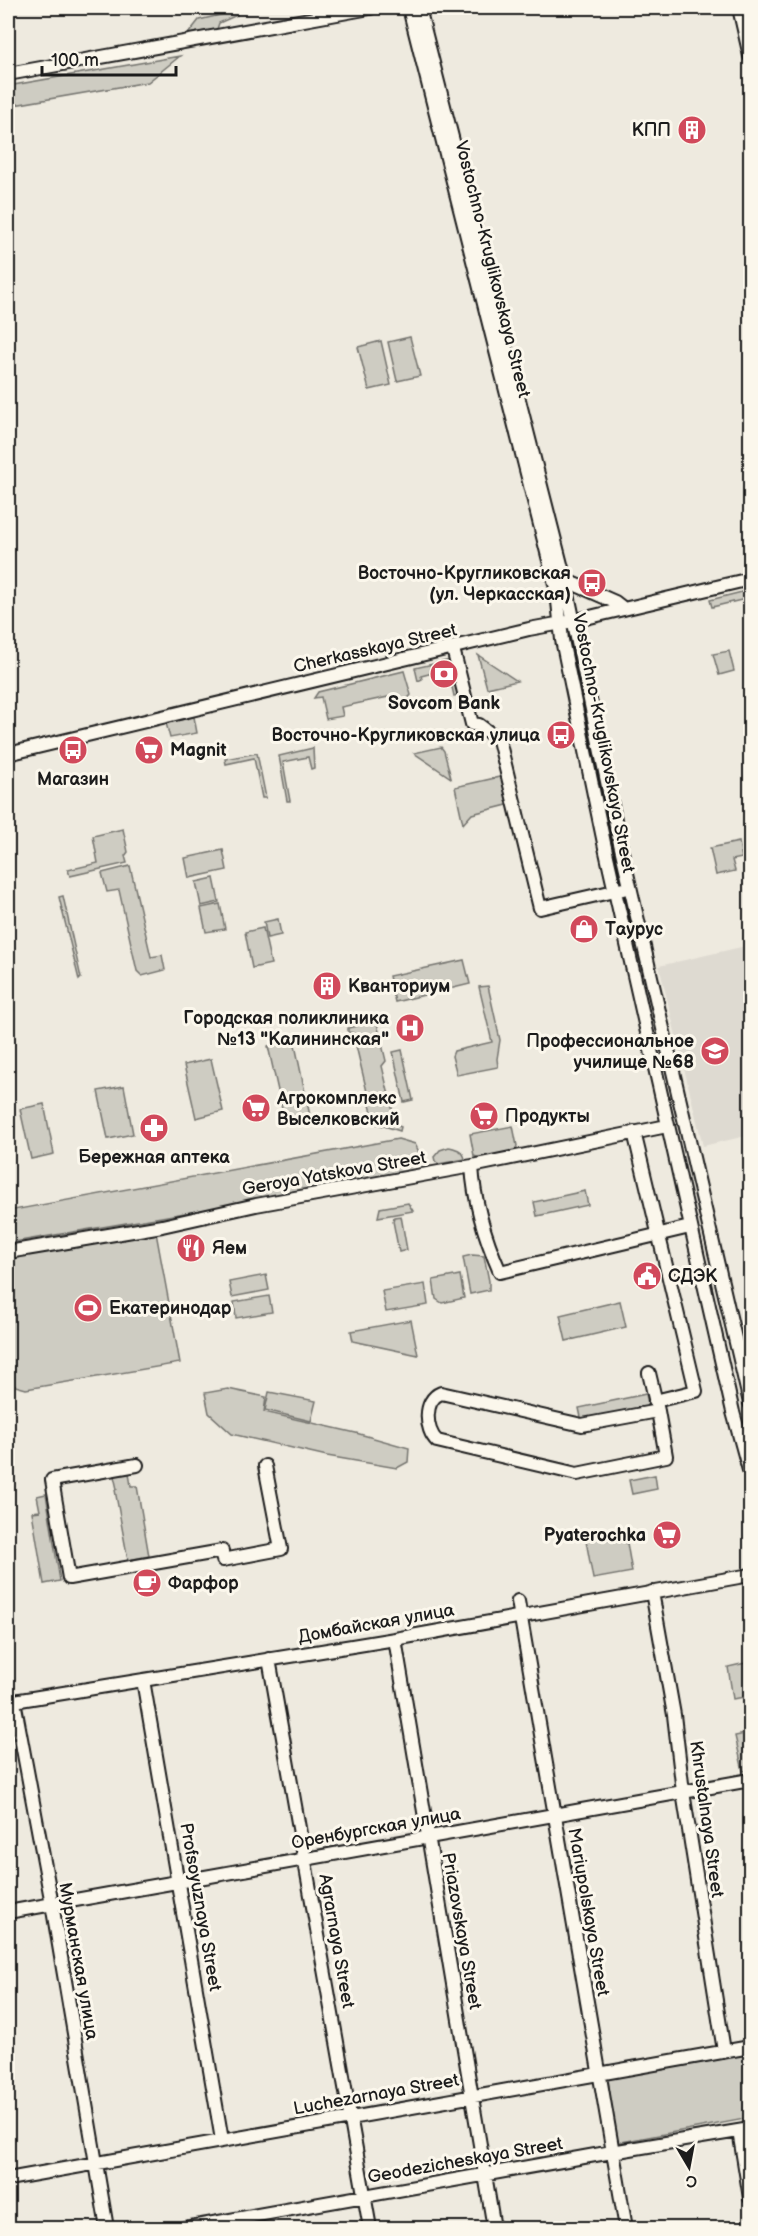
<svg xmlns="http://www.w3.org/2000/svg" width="758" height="2236" font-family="'Balsamiq Sans',sans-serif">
  <rect width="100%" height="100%" fill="#eeeadf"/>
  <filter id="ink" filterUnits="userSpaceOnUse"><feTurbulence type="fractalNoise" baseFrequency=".0167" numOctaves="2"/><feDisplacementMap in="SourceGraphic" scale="12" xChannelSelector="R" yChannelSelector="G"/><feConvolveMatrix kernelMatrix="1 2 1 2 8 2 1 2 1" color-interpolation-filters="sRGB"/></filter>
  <g filter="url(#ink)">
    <!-- built -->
    <path fill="#dedad1" d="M750 945V1135L703 1146 659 966Z"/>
    <!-- green -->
    <path fill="#ceccc2" stroke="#75746f" stroke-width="1.5" d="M237 11V15L219 23 217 29 188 34 199 20Z
      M180 56 148 82 8 106V86Z
      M410 337 420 376 397 381 388 342Z
      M381 341 391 385 369 390 358 347Z
      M750 590V598L712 607 710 600Z
      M729 651 734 671 719 675 713 654Z
      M478 655 517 681 487 688Z
      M451 660 460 694 454 696 448 669 421 676 422 679 418 681 415 668Z
      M404 671 411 695C407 701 402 701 395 703L393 696 341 707 343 716 326 719 321 697 314 698 318 692Z
      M194 717 197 733 170 738 166 723Z
      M441 747 444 751 451 778 414 753Z
      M313 748 314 768 311 769 308 757 283 762 290 801H287L279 756Z
      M257 753 266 798H262L254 758 226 764 225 759Z
      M504 776 510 801 507 805 472 814 463 824 455 787Z
      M123 829 128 852 125 856 127 863 70 876 68 870 98 863 93 836Z
      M739 842 742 858 732 860 735 871 716 875 710 848Z
      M223 850 227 870 189 878 185 858Z
      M130 866 151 957 162 955 165 970 142 976 137 971 119 890 107 892 102 873Z
      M214 878 219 902 201 906 196 882Z
      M63 896 81 978 79 980 59 897Z
      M220 904 225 929 206 932 201 908Z
      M278 919 281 935 267 938 264 922Z
      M263 928 271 964 252 968 245 932Z
      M464 960 470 984 395 1002 389 976Z
      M488 986 500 1040 497 1059 498 1067 457 1075 452 1056 454 1051 492 1042 479 987Z
      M373 1022 377 1023 386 1061 382 1066 396 1125 401 1127 400 1131 368 1121 373 1117 353 1033 348 1032V1028Z
      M294 1040 310 1116 285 1122 268 1046Z
      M402 1050 413 1100 404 1102 393 1052Z
      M211 1059 223 1111 196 1118 184 1065Z
      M124 1086 133 1134 108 1139 98 1091Z
      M44 1104 54 1154 31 1159 20 1109Z
      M513 1126 517 1146 513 1154 483 1159 474 1156 470 1134Z
      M398 1139 415 1144 420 1154 422 1173 8 1243V1211Z
      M449 1147C457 1149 463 1150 465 1159L439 1164 435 1161 434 1157 440 1150Z
      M585 1191 588 1205 537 1216 534 1202Z
      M408 1203 413 1211 378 1217 380 1208Z
      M401 1216 407 1250 399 1252 393 1221 394 1217Z
      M155 1227 180 1363 26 1389 8 1384V1253Z
      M472 1255 484 1256 489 1281V1290L470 1294 463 1257Z
      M266 1275 269 1290 232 1297 229 1282Z
      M460 1275 464 1298 442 1303 436 1299 433 1280Z
      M425 1284 428 1305 386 1312 382 1291Z
      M269 1296 272 1312 236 1318 234 1302Z
      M620 1301 626 1327 566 1341 560 1315Z
      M411 1320 418 1355 353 1341 351 1331Z
      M228 1389 266 1397 264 1412 356 1433 409 1448 408 1462 397 1468 327 1456 232 1434 209 1413 205 1393Z
      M269 1392 316 1401 311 1421 265 1410Z
      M646 1394 649 1409 582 1422 579 1408Z
      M129 1473 131 1486H137L149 1556 128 1560 115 1490 117 1489 114 1476Z
      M655 1475 657 1489 632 1494 629 1480Z
      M46 1494 60 1581 44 1584 32 1512 40 1511 37 1496Z
      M585 1535 627 1543 632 1572 593 1579Z
      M750 1662V1696L733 1699 728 1667Z
      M750 1733V1770L743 1771 735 1736Z
      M750 2054V2118L616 2143 608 2079Z"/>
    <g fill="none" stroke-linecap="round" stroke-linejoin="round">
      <!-- minor casing -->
      <g stroke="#1c1c1c" stroke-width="16">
        <path id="minor" d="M409 8 557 592 562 640 604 843 733 1412 750 1474
          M419 8 565 580 619 839 750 1403
          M739 8 750 56
          M8 74 370 8
          M565 580 615 602 624 609
          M453 649 472 724 479 725 499 740 540 908 623 889
          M8 754 529 629 573 621 750 579
          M634 1132 696 1391 655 1401
          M472 1166C474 1202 486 1240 500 1272L690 1227
          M8 1252 162 1226 256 1205 472 1166 667 1126
          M649 1373 658 1411 582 1425 441 1393C423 1400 425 1430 437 1441L577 1474 666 1456 658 1411
          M137 1465 52 1480 69 1578 222 1551 223 1560 281 1549 265 1466
          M652 1592 674 1715 683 1792 724 2051
          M518 1601 626 2228
          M395 1639 494 2228
          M269 1659 370 2228
          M143 1680 222 2140
          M14 1701 52 1904 107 2228
          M8 1702 395 1639 750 1575
          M8 1912 750 1780
          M739 2131 750 2198
          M8 2179 750 2047
          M185 2228 612 2152 750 2129"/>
      </g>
      <!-- minor -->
      <use href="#minor" stroke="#fbf7ec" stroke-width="12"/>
    </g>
  </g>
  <!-- icons -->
  <defs>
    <g id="building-disc" transform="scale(1.5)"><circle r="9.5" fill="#d1495b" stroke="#fbf7ec"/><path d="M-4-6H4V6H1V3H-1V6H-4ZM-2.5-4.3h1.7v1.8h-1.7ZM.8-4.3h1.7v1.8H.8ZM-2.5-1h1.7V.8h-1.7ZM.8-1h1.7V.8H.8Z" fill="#fff"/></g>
    <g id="bus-disc" transform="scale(1.5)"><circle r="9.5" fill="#d1495b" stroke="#fbf7ec"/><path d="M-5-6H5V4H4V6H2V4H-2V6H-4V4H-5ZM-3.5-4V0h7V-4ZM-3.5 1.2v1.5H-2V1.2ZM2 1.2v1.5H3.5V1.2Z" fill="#fff"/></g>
    <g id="bank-disc" transform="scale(1.5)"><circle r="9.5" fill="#d1495b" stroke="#fbf7ec"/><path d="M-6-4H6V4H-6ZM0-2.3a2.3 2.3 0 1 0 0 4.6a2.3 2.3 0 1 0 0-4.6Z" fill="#fff"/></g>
    <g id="supermarket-disc" transform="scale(1.5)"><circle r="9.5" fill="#d1495b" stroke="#fbf7ec"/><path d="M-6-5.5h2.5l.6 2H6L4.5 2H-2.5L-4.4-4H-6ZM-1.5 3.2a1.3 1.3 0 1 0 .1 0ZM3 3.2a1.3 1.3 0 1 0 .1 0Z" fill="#fff"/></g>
    <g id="shop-disc" transform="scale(1.5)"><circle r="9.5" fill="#d1495b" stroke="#fbf7ec"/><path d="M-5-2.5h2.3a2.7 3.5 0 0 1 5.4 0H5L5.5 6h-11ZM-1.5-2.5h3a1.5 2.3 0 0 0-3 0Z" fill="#fff"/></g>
    <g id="hospital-disc" transform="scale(1.5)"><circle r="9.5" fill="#d1495b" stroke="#fbf7ec"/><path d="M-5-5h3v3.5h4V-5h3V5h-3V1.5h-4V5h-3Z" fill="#fff"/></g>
    <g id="university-disc" transform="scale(1.5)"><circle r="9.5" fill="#d1495b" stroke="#fbf7ec"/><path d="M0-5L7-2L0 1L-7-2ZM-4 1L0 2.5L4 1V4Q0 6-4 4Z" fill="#fff"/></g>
    <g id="pharmacy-disc" transform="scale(1.5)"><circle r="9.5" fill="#d1495b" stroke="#fbf7ec"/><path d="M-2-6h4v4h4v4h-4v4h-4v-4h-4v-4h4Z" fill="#fff"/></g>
    <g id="restaurant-disc" transform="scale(1.5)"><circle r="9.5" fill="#d1495b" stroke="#fbf7ec"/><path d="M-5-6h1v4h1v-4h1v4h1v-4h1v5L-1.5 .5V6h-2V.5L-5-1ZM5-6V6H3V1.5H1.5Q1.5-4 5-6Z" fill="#fff"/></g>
    <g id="civic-disc" transform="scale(1.5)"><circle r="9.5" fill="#d1495b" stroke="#fbf7ec"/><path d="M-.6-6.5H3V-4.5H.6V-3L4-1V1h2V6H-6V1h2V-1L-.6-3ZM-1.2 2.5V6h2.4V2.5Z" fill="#fff"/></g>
    <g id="stadium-disc" transform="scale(1.5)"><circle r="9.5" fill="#d1495b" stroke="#fbf7ec"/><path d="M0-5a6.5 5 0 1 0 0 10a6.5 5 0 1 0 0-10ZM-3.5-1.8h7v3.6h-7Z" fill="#fff"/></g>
    <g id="cafe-disc" transform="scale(1.5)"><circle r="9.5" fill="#d1495b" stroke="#fbf7ec"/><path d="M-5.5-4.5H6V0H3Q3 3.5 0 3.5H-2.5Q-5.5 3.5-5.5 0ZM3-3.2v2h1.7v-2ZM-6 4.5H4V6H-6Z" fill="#fff"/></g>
  </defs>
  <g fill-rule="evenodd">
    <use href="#building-disc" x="692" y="130"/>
    <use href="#bus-disc" x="592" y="583"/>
    <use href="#bank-disc" x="444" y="674"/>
    <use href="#bus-disc" x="561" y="735"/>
    <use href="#bus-disc" x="73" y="750"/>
    <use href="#supermarket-disc" x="149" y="750"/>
    <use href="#shop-disc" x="584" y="929"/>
    <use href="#building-disc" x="327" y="986"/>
    <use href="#hospital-disc" x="410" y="1028"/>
    <use href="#university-disc" x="715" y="1051"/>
    <use href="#supermarket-disc" x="256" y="1108"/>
    <use href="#supermarket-disc" x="484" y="1116"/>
    <use href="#pharmacy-disc" x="154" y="1128"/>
    <use href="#restaurant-disc" x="191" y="1248"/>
    <use href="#civic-disc" x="647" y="1276"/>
    <use href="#stadium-disc" x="88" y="1308"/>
    <use href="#supermarket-disc" x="667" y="1535"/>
    <use href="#cafe-disc" x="147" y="1583"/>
  </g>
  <g text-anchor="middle" stroke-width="6" stroke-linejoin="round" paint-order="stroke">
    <!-- poi labels -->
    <g font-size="18" font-weight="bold" fill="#1c1c1c" stroke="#fbf7ec" text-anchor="start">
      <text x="671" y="136" text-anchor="end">КПП</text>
      <text x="571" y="579" text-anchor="end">Восточно-Кругликовская<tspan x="571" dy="21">(ул. Черкасская)</tspan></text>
      <text x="444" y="709" text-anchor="middle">Sovcom Bank</text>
      <text x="540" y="741" text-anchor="end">Восточно-Кругликовская улица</text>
      <text x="170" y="756">Magnit</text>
      <text x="73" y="785" text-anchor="middle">Магазин</text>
      <text x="605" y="935">Таурус</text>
      <text x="348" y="992">Кванториум</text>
      <text x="389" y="1024" text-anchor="end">Городская поликлиника<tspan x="389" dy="21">№13 "Калининская"</tspan></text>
      <text x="694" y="1047" text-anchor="end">Профессиональное<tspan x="694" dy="21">училище №68</tspan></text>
      <text x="277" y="1104">Агрокомплекс<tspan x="277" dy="21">Выселковский</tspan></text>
      <text x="505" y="1122">Продукты</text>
      <text x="154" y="1163" text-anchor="middle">Бережная аптека</text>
      <text x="212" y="1254">Яем</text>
      <text x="668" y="1282">СДЭК</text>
      <text x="109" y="1314">Екатеринодар</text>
      <text x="646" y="1541" text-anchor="end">Pyaterochka</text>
      <text x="168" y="1589">Фарфор</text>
    </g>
    <!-- street labels -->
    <g font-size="18" fill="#1c1c1c" stroke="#fbf7ec">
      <text transform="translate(493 269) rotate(76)" y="6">Vostochno-Kruglikovskaya Street</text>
      <text transform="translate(375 648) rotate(-13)" y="6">Cherkasskaya Street</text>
      <text transform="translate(604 743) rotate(79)" y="6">Vostochno-Kruglikovskaya Street</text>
      <text transform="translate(334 1173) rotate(-10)" y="6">Geroya Yatskova Street</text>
      <text transform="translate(376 1623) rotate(-10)" y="6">Домбайская улица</text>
      <text transform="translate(707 1819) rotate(82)" y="6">Khrustalnaya Street</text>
      <text transform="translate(376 1828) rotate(-10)" y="6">Оренбургская улица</text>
      <text transform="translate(201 1907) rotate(80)" y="6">Profsoyuznaya Street</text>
      <text transform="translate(589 1912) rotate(80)" y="6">Mariupolskaya Street</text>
      <text transform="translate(462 1931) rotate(80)" y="6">Priazovskaya Street</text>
      <text transform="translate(337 1941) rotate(80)" y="6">Agrarnaya Street</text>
      <text transform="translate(79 1961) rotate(80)" y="6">Мурманская улица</text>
      <text transform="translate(376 2094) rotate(-10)" y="6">Luchezarnaya Street</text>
      <text transform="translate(465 2160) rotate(-10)" y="6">Geodezicheskaya Street</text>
    </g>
  </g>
  <!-- margin -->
  <rect width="758" height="2236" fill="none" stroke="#fbf7ec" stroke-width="30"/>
  <rect x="15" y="15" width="728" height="2206" fill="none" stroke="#1c1c1c" stroke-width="2" filter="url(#ink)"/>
  <!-- north arrow -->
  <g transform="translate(689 2167) rotate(170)" stroke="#fbf7ec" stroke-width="4.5" paint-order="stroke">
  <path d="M0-4.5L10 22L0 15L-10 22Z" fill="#1c1c1c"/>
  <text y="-9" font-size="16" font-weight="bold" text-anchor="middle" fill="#1c1c1c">С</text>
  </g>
  <!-- scale -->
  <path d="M42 66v9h134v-9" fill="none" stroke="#1c1c1c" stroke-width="3"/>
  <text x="51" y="66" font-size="18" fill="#1c1c1c" stroke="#fbf7ec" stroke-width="4.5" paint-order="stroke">100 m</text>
</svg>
